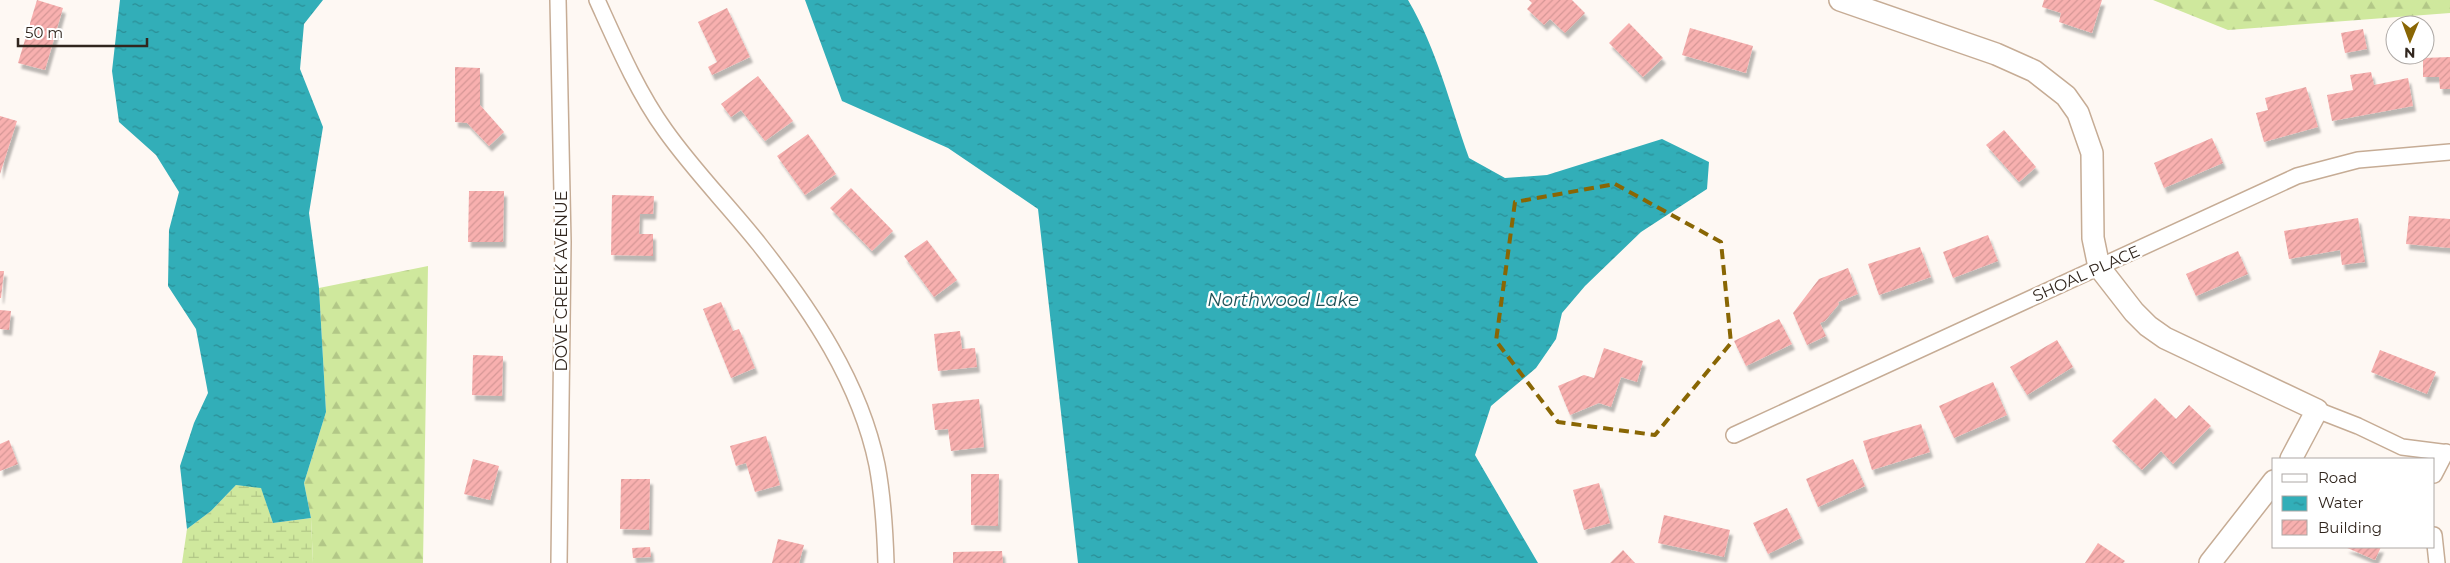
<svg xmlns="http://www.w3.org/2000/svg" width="2450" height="563" font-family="Montserrat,sans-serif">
  <defs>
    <pattern id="forest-firs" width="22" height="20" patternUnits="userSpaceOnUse" patternTransform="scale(1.25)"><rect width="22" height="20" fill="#cfe89d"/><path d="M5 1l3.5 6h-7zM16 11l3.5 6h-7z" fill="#b2c787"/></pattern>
    <pattern id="wetland-marsh" width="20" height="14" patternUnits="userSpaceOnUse" patternTransform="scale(1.25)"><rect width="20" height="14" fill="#cfe89d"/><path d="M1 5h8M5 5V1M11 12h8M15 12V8" fill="none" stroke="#b2c787"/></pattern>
    <pattern id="water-ripples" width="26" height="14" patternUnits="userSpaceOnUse" patternTransform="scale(1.25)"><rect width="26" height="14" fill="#32aeb8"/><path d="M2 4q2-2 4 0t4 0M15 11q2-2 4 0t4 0" fill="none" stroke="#2b8d95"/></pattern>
    <pattern id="building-hatch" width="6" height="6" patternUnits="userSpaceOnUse" patternTransform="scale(1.25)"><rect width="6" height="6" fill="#f8b0af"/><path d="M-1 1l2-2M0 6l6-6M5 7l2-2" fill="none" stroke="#d59796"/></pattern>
    <filter id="shadow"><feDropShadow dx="3" dy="5.5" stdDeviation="1" flood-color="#0004"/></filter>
  </defs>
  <rect width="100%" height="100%" fill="#fef8f3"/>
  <!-- forest -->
  <path fill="url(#forest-firs)" d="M2153 0H2450V13L2228 30Z
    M428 266 423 563H313L311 518 304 483 326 412 319 288Z"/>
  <!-- wetland -->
  <path fill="url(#wetland-marsh)" d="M236 485 261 487 273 523 311 518 313 563H182L187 529 211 511Z"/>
  <!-- water -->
  <path fill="url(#water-ripples)" d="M120 0H323L304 24 300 69 323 127 309 213 319 288 326 412 304 483 311 518 273 523 261 488 236 485 211 511 187 529 180 466 194 423 208 393 196 329 168 286 169 230 179 192 156 155 119 122 112 71Z
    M805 0H1408C1437 49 1450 105 1469 158L1505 178 1547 175 1662 139 1709 162 1707 189 1641 232 1585 286 1562 313 1556 339 1536 368 1491 406 1475 455 1538 563H1078L1038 209 948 148 842 101Z"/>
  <!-- building -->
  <path fill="url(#building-hatch)" filter="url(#shadow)" d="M37 0 63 8 45 70 18 63Z
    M1529 0H1572L1585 13 1565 33 1550 19 1544 25 1527 9 1532 3Z
    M2044 0H2102L2092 33 2059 22 2061 13 2042 7Z
    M727 8 750 57 712 75 708 67 717 62 698 22Z
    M1629 23 1663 58 1643 77 1609 43Z
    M1690 28 1753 46 1746 73 1682 55Z
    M2363 29 2367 49 2345 53 2341 33Z
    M2450 57V89H2440L2439 77H2423V58Z
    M455 67 480 68V105L504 132 489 146 467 123 455 122Z
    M2371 72 2374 85 2408 78 2413 106 2332 121 2327 95 2353 90 2350 75Z
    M758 76 793 121 765 141 741 110 731 117 721 104Z
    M2306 87 2318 127 2264 142 2256 113 2268 110 2265 98Z
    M0 116 17 121 0 174Z
    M2004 130 2036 167 2019 182 1986 145Z
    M808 134 836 174 805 195 777 156Z
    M2212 138 2223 163 2164 188 2154 163Z
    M851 188 893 231 872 251 830 208Z
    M469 191H504L503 242H468Z
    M612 195 654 196 653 214H640L639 234H653V256L611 255Z
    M2409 216 2450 219V248L2406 244Z
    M2358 218 2365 262 2342 265 2340 250 2289 259 2284 231Z
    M1988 235 1998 261 1953 278 1943 252Z
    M927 240 957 280 934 297 904 256Z
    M1920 247 1931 277 1879 295 1868 264Z
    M2238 251 2248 274 2196 296 2186 274Z
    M1848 268 1858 294 1838 302 1839 304 1825 321 1820 323 1826 336 1807 345 1793 313 1819 279Z
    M0 271H4L1 298H0Z
    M721 302 733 331 739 329 755 368 731 378 703 309Z
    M0 310 11 311 9 330 0 329Z
    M1779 319 1792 344 1746 366 1734 341Z
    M960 331 962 349 975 348 977 367 938 371 934 334Z
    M2057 340 2073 367 2027 395 2010 367Z
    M1604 348 1643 361 1637 382 1621 377 1611 407 1599 403 1570 415 1558 386 1584 375 1594 378Z
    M2380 350 2436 372 2427 394 2371 372Z
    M473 355 503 356 502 396 472 395Z
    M1993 382 2007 415 1954 438 1939 406Z
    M2155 398 2176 419 2189 405 2211 426 2173 464 2161 451 2142 470 2112 441Z
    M979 399 984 447 951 451 948 429 935 430 932 404Z
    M1921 424 1930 452 1872 470 1863 441Z
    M766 436 780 485 755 492 746 463 736 466 730 446Z
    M9 440 18 464 0 471V444Z
    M473 459 499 466 490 500 464 494Z
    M1853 459 1865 486 1818 507 1806 479Z
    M971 474H999L998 526 971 525Z
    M621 479H650L649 530 620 529Z
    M1599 483 1610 523 1584 530 1573 490Z
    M1787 508 1801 538 1768 554 1753 523Z
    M1664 515 1730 530 1724 557 1658 543Z
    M778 539 804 545 799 563H772Z
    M2098 543 2125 561 2123 563H2085Z
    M650 547 651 557 633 558 632 548Z
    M2345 547H2381L2375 560Z
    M1623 550 1635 563H1610Z
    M1002 551 1003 563H953V552Z"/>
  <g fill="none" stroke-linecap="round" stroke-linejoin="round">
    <!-- street casing -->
    <g stroke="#c6ac95" stroke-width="18">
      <path id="street" d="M558 0 563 242 559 563
        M597 0C617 44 637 91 665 130 694 171 728 205 759 244 811 310 860 382 877 465 883 497 885 531 886 563
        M2317 410 2358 426 2402 447 2450 453
        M1734 435 2297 176 2358 160 2450 152
        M2434 475 2446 452
        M2434 535 2437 563"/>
    </g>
    <!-- secondary casing -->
    <g stroke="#c6ac95" stroke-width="24">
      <path id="secondary" d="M1840 0 1996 54 2034 71 2066 96 2078 113 2092 153 2093 238 2099 267 2134 312 2148 326 2165 338 2317 410 2291 459
        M2210 563 2274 481"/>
    </g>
    <!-- street -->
    <use href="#street" stroke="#fff" stroke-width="15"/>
    <!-- secondary -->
    <use href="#secondary" stroke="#fff" stroke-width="21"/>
  </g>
  <!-- marked area -->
  <path fill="none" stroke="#896604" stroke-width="4" stroke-dasharray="10 6" stroke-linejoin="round" d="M1615 184 1721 242 1731 343 1655 435 1558 422 1496 341 1515 202Z"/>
  <g text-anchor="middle" stroke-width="4.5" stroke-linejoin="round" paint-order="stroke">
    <!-- street labels -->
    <g font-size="16" fill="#31261e" stroke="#fff">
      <text transform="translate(2086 273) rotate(-24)" y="6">SHOAL PLACE</text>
      <text transform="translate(561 281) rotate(-90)" y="6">DOVE CREEK AVENUE</text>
    </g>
    <!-- water labels -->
    <g font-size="18" font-style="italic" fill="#1f5257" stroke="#fff">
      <text x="1283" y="306">Northwood Lake</text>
    </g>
  </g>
  <!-- legend -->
  <rect x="2272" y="458" width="162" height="90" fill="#ffffff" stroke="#ada8a5"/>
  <rect x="2282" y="474" width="25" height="8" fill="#ffffff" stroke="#ada8a5"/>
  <text x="2318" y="483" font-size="15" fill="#31261e">Road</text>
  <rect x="2282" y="496" width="25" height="15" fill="url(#water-ripples)" stroke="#ada8a5"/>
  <text x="2318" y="508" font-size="15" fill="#31261e">Water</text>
  <rect x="2282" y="520" width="25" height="15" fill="url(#building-hatch)" stroke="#ada8a5"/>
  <text x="2318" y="533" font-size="15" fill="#31261e">Building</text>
  <!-- north arrow -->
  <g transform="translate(2410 40) rotate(181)"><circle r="24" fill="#ffffff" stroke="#ada8a5"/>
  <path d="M0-4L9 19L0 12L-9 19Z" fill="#896604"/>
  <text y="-8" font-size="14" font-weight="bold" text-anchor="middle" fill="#31261e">N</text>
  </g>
  <!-- scale -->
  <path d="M18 38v8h129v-8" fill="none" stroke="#31261e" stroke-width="2.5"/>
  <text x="25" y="38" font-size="15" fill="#31261e" stroke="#ffffff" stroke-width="4" paint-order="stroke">50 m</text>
</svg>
